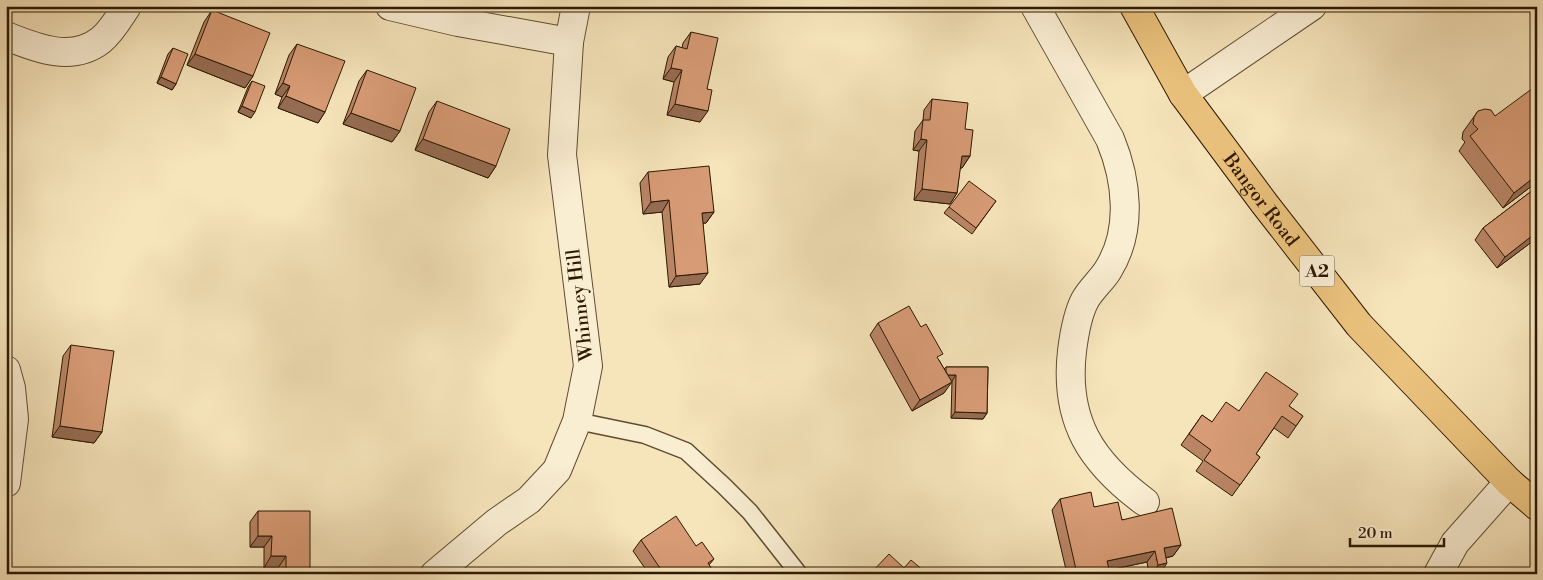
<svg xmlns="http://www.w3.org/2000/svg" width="1543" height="580" font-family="'Libre Bodoni',serif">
  <rect width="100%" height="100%" fill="#f6e4ba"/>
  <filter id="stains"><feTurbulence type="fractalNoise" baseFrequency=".004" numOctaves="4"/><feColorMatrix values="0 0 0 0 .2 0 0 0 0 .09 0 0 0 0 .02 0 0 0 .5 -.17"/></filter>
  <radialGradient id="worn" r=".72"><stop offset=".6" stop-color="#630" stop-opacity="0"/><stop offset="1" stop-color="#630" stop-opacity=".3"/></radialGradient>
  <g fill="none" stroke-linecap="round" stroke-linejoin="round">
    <!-- service casing -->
    <g stroke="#5f4c31" stroke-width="19">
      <path id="service" d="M577 421 645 435 686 451 724 486 750 512 799 574"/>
    </g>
    <!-- minor casing -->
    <g stroke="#5f4c31" stroke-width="30">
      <path id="minor" d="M390 6 458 22 569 42
        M1035 6 1110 139C1127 180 1133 230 1108 270 1102 280 1091 289 1085 300 1077 315 1074 335 1072 351 1064 421 1091 462 1145 502
        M6 36C36 48 72 63 101 40 112 31 119 18 127 6
        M1183 94 1312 6
        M6 370 11 388 14 419 6 483
        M1438 574 1455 543 1509 482"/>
    </g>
    <!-- tertiary casing -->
    <g stroke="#5f4c31" stroke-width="30">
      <path id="tertiary" d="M435 574 497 522 529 500 557 470 577 421 588 366 562 155 569 42 576 6"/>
    </g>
    <!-- trunk casing -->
    <g stroke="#2d1903" stroke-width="30">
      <g id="trunk">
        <path id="s1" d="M1134 6 1183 94 1264 203 1359 325 1509 482 1537 506"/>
      </g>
    </g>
    <!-- service -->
    <use href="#service" stroke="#f9edd2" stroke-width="16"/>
    <!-- minor -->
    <use href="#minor" stroke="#f9edd2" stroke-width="28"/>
    <!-- tertiary -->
    <use href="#tertiary" stroke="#f9edd2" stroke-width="28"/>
    <!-- trunk -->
    <use href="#trunk" stroke="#ebc27d" stroke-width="28"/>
  </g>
  <!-- wall -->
  <path fill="#b98565" stroke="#2d1903" d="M212 10 253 76 245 88 187 65 204 22Z
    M691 32 707 89 700 122 667 115 674 82 663 79 668 57 676 46 682 48 683 43Z
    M297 44 325 112 318 123 278 108 282 97 275 94 289 55Z
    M173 48 176 84 172 90 157 83 168 54Z
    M367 70 400 131 392 142 343 124 359 81Z
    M252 81 251 118 238 112 248 87Z
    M932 99 965 129 970 156 962 168H960L957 193 950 204 914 200 919 151 913 150 915 131 923 120 924 110Z
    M437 101 496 166 488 178 415 150 429 112Z
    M1478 111 1495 116 1537 182 1503 208 1459 151 1465 142 1462 139 1463 132Z
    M648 172 714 212 706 223H703L700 284 669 287 662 212 643 214 640 183Z
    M1537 187V238L1497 268 1475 240 1483 228Z
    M996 201 972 234 944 213 949 207Z
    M878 323 939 360 944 369 946 367H988L987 413 983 419 951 418 952 381H951L944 393 912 411 870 335Z
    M71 345 102 432 94 443 52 437 63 356Z
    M1289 406 1303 416 1288 438 1274 428 1256 454 1260 457 1232 496 1196 471 1203 461 1181 445 1202 415 1212 422 1239 411Z
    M1060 499 1094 507 1181 545 1173 556 1166 558 1160 574H1149L1147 562 1109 570 1106 574H1067L1052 510Z
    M258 511 310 574H278V568H264V547H250V522Z
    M641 540 696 546 714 559 709 565 715 574H649L633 551Z"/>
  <!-- shaded-wall -->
  <path fill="#966c52" stroke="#2d1903" d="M195 54 253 76 245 88 187 65Z
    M671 68 682 70 674 82 663 79Z
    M161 77 176 84 172 90 157 83Z
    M283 83 290 86 282 97 275 94Z
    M286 96 325 112 318 123 278 108Z
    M675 104 708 111 700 122 667 115Z
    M242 106 255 112 251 118 238 112Z
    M351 113 400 131 392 142 343 124Z
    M423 139 496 166 488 178 415 150Z
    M921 139 927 140 919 151 913 150Z
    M962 156H970L962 168 954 167Z
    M1537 175V182L1503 208 1514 193Z
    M922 189 957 193 950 204 914 200Z
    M669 200 662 212 643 214 651 202Z
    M714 212 706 223 694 224 702 213Z
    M1537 232V238L1497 268 1505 257Z
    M708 273 700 284 669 287 676 276Z
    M946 375H956L952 381H941Z
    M952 382 944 393 912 411 920 400Z
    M955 412 987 413 983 419 951 418Z
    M60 426 102 432 94 443 52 437Z
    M258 536H272L264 547H250Z
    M1181 545 1173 556 1156 560 1164 548Z
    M1155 551 1147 562 1109 570 1106 574H1089L1107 561Z
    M271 556H286L278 568H264Z
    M1167 563 1160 574H1152L1158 565Z"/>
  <!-- building -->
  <path fill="#d79b75" stroke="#2d1903" d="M212 10 270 33 253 76 195 54Z
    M691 32 718 38 707 89 712 90 708 111 675 104 682 70 671 68 676 46 687 49Z
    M297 44 345 61 325 112 286 96 290 86 283 83Z
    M173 48 188 54 176 84 161 77Z
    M367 70 416 88 400 131 351 113Z
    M252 81 265 86 255 112 242 106Z
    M1533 88 1537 93V175L1514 193 1470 136 1478 129 1473 124 1474 117 1478 111 1485 109 1491 110 1495 116Z
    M932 99 968 103 965 129 973 130 970 156H962L957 193 922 189 927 140 921 139 923 120H930Z
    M437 101 510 129 496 166 423 139Z
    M709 166 714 212 702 213 708 273 676 276 669 200 651 202 648 172Z
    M969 181 996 201 976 228 949 207Z
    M1537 187V232L1505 257 1483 228Z
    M909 306 921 327 926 324 943 354 937 357 952 382 920 400 878 323Z
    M71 345 114 351 102 432 60 426Z
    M946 367H988L987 413 955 412 956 375H948L946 372Z
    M1266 372 1298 394 1289 406 1303 416 1296 426 1282 416 1256 454 1260 457 1240 485 1204 460 1211 450 1189 434 1202 415 1212 422 1226 402 1239 411Z
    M1091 492 1094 507 1118 502 1122 520 1172 508 1181 545 1164 548 1167 563 1158 565 1155 551 1107 561 1109 569 1089 574H1077L1060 499Z
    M258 511H310V574H286V556H271L272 536H258Z
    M676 516 696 546 702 542 714 559 708 563 715 574H664L641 540Z
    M889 554 904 568 911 560 925 572 923 574H870Z"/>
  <g text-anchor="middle" stroke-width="5" stroke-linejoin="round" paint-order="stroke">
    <!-- shield labels -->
    <rect fill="#f9edd2" stroke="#6a5941" stroke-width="1" x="1299.5" y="255.5" width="35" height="31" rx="4"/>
    <g font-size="18" font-weight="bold" fill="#2d1903">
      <text x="1317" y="277">A2</text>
    </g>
    <!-- street labels -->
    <g font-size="19" fill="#2d1903" stroke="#f9edd2">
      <text dy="7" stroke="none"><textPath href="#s1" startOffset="232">Bangor Road</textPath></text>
      <text transform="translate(579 305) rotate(-97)" y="7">Whinney Hill</text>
    </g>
  </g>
  <!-- margin -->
  <rect width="1543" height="580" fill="none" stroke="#f6e4ba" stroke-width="25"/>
  <rect x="8" y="8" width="1528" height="565" fill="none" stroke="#2d1903" stroke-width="2.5"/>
  <rect x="12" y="12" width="1518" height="555" fill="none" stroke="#2d1903"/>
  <!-- scale -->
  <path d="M1350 538v8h94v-8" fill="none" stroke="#2d1903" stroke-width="2.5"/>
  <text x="1358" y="538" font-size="15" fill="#2d1903" stroke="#f9edd2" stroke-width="4" paint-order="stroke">20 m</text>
  <rect width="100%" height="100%" filter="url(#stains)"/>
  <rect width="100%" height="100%" fill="url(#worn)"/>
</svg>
